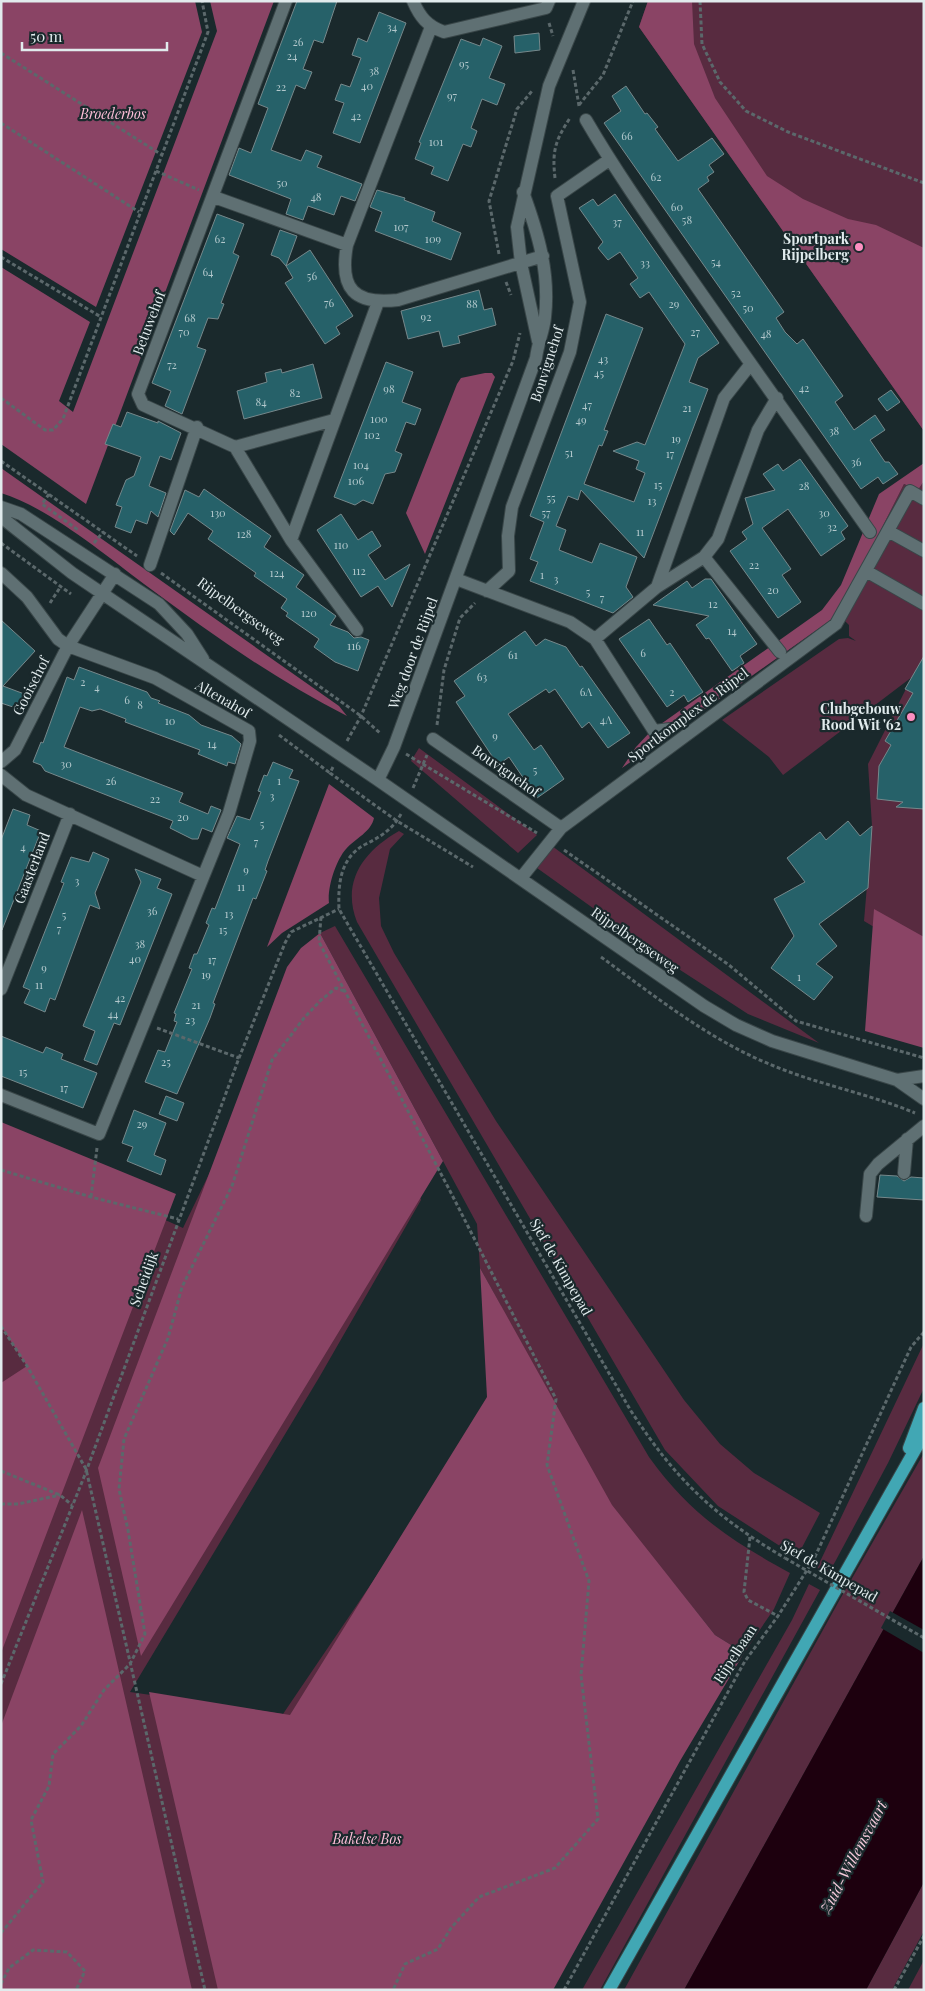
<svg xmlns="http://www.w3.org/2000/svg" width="925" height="1991" font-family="'Playfair Display',serif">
  <rect width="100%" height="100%" fill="#1a292c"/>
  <!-- green -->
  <path fill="#582b40" d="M648 1H924V431L639 27Z
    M924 481V957L864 921 872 826 868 764 912 677 783 775 769 757 722 720 839 639 848 638 856 641 849 636V625L838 614 904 484 918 490Z
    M419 748 537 835 518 853 411 761Z
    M399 831 404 834 390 849 379 898 381 926 394 953 496 1121 684 1400 720 1444 754 1473 820 1513 797 1557 718 1506 665 1450 357 922C341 881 364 851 399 831Z
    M552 846 819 1043 748 1014 674 966 537 868Z
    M335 926 649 1457C690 1514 730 1540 790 1573L774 1609 744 1653 715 1635 671 1580 458 1990H1V1146L183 1228 303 979 403 1133 421 1200 320 1376 130 1692 283 1714 487 1413 501 1306 480 1268 477 1224 320 933Z
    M924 1343V1388L888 1463 828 1575 817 1568Z
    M924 1453V1556L684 1990H624L839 1601Z
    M809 1584 820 1590 600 1990H582L792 1620Z
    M924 1882V1931L892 1990H866Z
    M924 1960V1990H908Z"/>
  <!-- forest -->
  <path fill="#8a4465" d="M1 1H195L202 32 96 307 1 249Z
    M210 1H274L86 504 1 444V267L90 322 59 401 73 412 217 31Z
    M648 1H692L694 44 715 98 767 176 803 199 848 219 876 225 924 248V431L639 27Z
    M485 373H492L495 377 425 554 406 513 457 384 461 378Z
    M924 463V481L918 490 904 484 844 603 832 619 622 768 636 747 651 731 822 610 841 585 879 494Z
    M1 468 339 706 347 716C274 679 210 633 144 584 104 554 49 508 1 493Z
    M329 784 374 818C371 832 356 838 346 849 336 860 327 888 329 903L282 933 267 947Z
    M874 909 924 937V1048L865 1031Z
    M320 933 443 1161 141 1656 98 1468 287 967 301 948Z
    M1 1122 176 1194 1 1653V1383L27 1366 1 1326Z
    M480 1268 612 1505 715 1635 744 1653 680 1761 553 1990H218L149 1692 290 1715 487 1397Z
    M82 1510 192 1990H1V1726Z"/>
  <!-- water -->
  <path fill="#1d000e" d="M924 1556V1882L866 1990H684Z"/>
  <!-- pier -->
  <path fill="#1a292c" d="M890 1611 924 1630V1653L881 1628Z"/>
  <!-- building -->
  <path fill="#266169" stroke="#76888b" d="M297 1H337L323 43 314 40 303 69 312 72 305 89 296 85 271 150 301 161 306 150 322 156 317 167 362 184 355 201 341 196 334 215 308 206 303 220 286 214 291 199 229 175 239 148 251 153 268 108 258 104Z
    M379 12 406 23 360 143 333 133 344 103 335 100 341 84 350 87 361 58 352 55 358 38 367 42Z
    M539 33 540 50 515 53 514 36Z
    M483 38 502 46 489 78 505 84 497 105 482 99 471 128 477 131 471 147 463 144 448 181 431 174 434 167 415 159 421 143 419 142 461 39 480 46Z
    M626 86 645 114 647 113 658 127 655 129 678 161 712 138 724 154 709 165 714 172 707 177 709 181 698 189 784 312 776 318 785 332 797 344 803 339 843 396 835 402 854 430 875 415 885 430 870 440 885 462H889L898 474 883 484 878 477 861 489 604 123 621 111 612 96Z
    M377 190 405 198 404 200 435 212 432 221 461 233 451 260 375 231 382 212 370 207Z
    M615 194 719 343 698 358 689 382 708 389 644 558 581 490 578 500 568 496 556 526 566 530 559 550 592 563 600 543 637 557 626 587 633 597 613 613 530 581 538 562 530 559 544 522 530 516 606 314 643 328 604 430 608 431 602 446 599 445 584 484 634 502 645 473 636 469 639 461 613 451 637 442 645 445 685 344 649 292 640 298 630 284 638 278 620 252 608 260 598 248 603 242 579 208 593 199 598 206Z
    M217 214 244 224 233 253 239 256 221 303 224 304 218 319 208 318 197 347 206 350 182 414 165 406 171 391 152 383Z
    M280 230 297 236 286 266 279 258 271 255Z
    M310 250 353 316 336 327 340 334 325 344 285 283 293 278 286 266Z
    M479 290 484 310 492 308 496 325 458 336 460 343 443 347 439 331 408 339 401 311Z
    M386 362 413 372 402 402 421 409 415 425 406 422 395 451 402 454 395 472 385 474 373 504 363 500 355 505 334 497Z
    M313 364 322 398 244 419 237 391 267 382 265 373 281 369 282 373Z
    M891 390 900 402 887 411 878 399Z
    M127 412 158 423V421L181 433 171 460 160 456 149 486 166 493 158 517 151 511 147 524 136 520 131 533 115 527 122 507 116 505 126 480 134 476 141 457 105 444 113 424 121 427Z
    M800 459 848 526 841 532 845 539 821 556 788 509 762 528 791 569 782 575 801 602 778 618 730 551 747 539 742 532 753 524 745 498 775 490 763 474 778 464 783 471Z
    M204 489 271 536 264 547 304 575 296 587 336 616 330 625 348 632 354 638 361 637 369 640 358 671 335 662 314 647 319 639 286 616 288 613 281 608 287 599 254 576 256 573 208 539 213 531 188 513 174 535 170 531 185 490 199 497Z
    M341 514 358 540 372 531 381 546 368 555 385 580 410 564 392 607 378 586 361 597 317 530Z
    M705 579H711L757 644 740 656 744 663 732 671 709 638 706 639 696 625 709 616 653 605 687 581 692 588Z
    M649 619 667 645 670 643 703 692 688 702 684 695 667 707 619 639Z
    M1 620 35 651 3 686 27 695 22 710 1 703Z
    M525 631 536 646 545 639 566 647 580 667 582 666 630 733 608 748 589 722 582 728 555 689 549 693 546 689 508 714 534 750 541 745 564 779 537 798 509 757 498 765 456 702 465 696 454 681Z
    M924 656V809L896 807 903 802 877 799 879 766 891 745 885 741 913 693 905 689Z
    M79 667 147 692 151 698 160 701 158 703 189 715 201 725 232 736 241 744 235 764 228 762 227 766 198 754 200 750 125 722 126 719 100 709 92 711 80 707 64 747 183 793 179 802 208 814 211 806 221 810 212 832 202 828 198 839H192L170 828 173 821 45 771 41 765 33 762 41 742 43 743 67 677 74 680Z
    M273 762 293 770 289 778 299 781 268 861 265 870 267 871 256 899 253 898 213 1003 215 1004 210 1018 177 1094 145 1082 158 1050 165 1052 177 1022 174 1021 176 1014 174 1013 192 969 189 968 194 954H197L209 925 206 923 212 908 215 909 240 844 227 838 237 816 250 820 261 792 258 791 264 775 267 776Z
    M13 809 30 815 27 825 41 831 2 930 1 840Z
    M848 821 860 836 872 826 868 888 819 924 837 946 816 964 833 977 814 1000 771 968 794 936 774 899 805 882 787 858 820 832 826 840Z
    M93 852 109 859 95 893 100 909 90 905 55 1000 50 998 45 1012 24 1003 30 990 23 987 64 883 61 882 71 857 89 862Z
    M135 869 161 879 157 888 172 894 120 1025 114 1023 97 1065 84 1060 95 1031 83 1026 141 882Z
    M1 1036 43 1053 46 1047 63 1054 61 1059 97 1073 83 1108 1 1076Z
    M166 1096 184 1103 177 1121 159 1114Z
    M134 1110 166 1123 154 1155 166 1160 161 1175 127 1161 133 1147 122 1143Z
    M880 1175 897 1176 904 1181 911 1177 924 1178V1200L877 1197Z"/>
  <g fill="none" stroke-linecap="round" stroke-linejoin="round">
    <!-- minor casing -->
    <g stroke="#394648" stroke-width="14">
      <path id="minor" d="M286 1 138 394 143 405 235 447 291 540 357 630
        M413 1C420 17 427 26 444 32L546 8 549 1
        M431 27 347 245C339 289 354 305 398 300L543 256
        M586 120C614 168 646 214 678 260 741 351 806 441 870 532
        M214 197 347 245
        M538 341 521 263 517 227 549 86 584 1
        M235 447 334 420
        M1 507 21 514 159 604 187 634 203 659
        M1 517 72 573 378 780 394 747 536 358C538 342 544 330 545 317 550 273 538 233 523 192
        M888 531 924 551
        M291 540 378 302
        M704 557 780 652
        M150 565 197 427
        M866 571 924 604
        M1 573 27 597 58 639 68 646 155 678 249 731 250 741 229 813 99 1134 1 1095
        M456 579 570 622 595 639 654 731 670 729
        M657 587 724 398 750 365
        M487 591 509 571 508 536 512 507 570 352 580 302 557 196 609 160
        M595 639 657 587 704 557 718 539 758 430 777 398
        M433 739 561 828
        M1 762 15 750 68 646 115 574
        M1 775 26 795 203 876
        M378 780 704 1006 736 1025 772 1041 897 1080 924 1099
        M521 878 561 828 836 624 910 491 924 499
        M1 989 70 814
        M897 1080 924 1076
        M904 1173 907 1139
        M866 1216 870 1174 878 1164 924 1126"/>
    </g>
    <!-- major casing -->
    <g stroke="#394648" stroke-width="14">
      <path id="major" d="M909 1448 924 1408
        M609 1990 924 1434"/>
    </g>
    <!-- path -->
    <path stroke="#5b686b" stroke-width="3" stroke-dasharray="4 2.5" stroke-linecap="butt" d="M700 1 702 44 720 82 746 111 788 132 924 183
      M549 23 553 36
      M1 53 162 155
      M573 70 579 106
      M579 105 603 75 633 1
      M1 123 139 212
      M156 171 199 190
      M555 178C552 151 555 141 570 118
      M499 254 489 201 517 109 532 91
      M1 257 101 317
      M506 282 511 295
      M1 398 45 430H53L63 419 208 32 202 1
      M1 461 137 556
      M49 494 42 504 78 530
      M1 543 71 594
      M94 543 103 532
      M161 573 361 716 381 734
      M50 603 61 586
      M437 725 444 670 460 618 475 603
      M279 735 330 773
      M347 741 361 716 513 361 520 333
      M406 754 537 833
      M333 767 330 773 397 821 473 867
      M413 788 427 755
      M401 814C393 829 380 837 366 844 340 857 338 884 339 909L631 1411C676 1480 714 1516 785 1558
      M564 850 729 965 796 1021 924 1058
      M321 917 319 942 449 1189 556 1399 547 1465 589 1581 581 1675 598 1819 555 1868 479 1897 451 1928 438 1949 405 1964 393 1990
      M601 957C656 997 711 1041 774 1066 820 1085 870 1094 915 1113
      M157 1028 239 1058
      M1 1170 91 1197 178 1219
      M91 1197 97 1148
      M1 1326 27 1366 86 1469 205 1990
      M1 1471 60 1495 72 1505
      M1 1504H18L60 1495
      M750 1537 744 1592 748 1600 778 1616
      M1 1684 84 1477 239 1058 285 943 291 932 339 909
      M1 1933 43 1882 31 1820 49 1786 53 1754 81 1726 104 1690 130 1664 145 1634 128 1530 119 1489 124 1439 168 1338 182 1287 232 1186 272 1060 304 1018 321 1000 336 988 344 991
      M1 1984 9 1968 33 1950 67 1952 85 1971 76 1990
      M564 1990 745 1661 778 1616 814 1559 911 1347 924 1332
      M894 1990 924 1936"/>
    <!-- minor -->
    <use href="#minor" stroke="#5f7073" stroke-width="12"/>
    <!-- major -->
    <use href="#major" stroke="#41a7b4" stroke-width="12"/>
    <!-- path-bridge -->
    <path stroke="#5b686b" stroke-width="3" stroke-dasharray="4 2.5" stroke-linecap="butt" d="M785 1558 924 1638"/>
  </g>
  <!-- markers -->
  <g fill="#fd8fc1" stroke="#1a292c" stroke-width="2">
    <circle cx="859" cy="247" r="5"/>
    <circle cx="911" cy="717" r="5"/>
  </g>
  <g text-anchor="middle" stroke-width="4.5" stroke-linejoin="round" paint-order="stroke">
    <!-- number labels -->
    <g font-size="11" fill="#b2c8cc">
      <text x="392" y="31">34</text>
      <text x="298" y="46">26</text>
      <text x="292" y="60">24</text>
      <text x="464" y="68">95</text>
      <text x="374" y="75">38</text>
      <text x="367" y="90">40</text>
      <text x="281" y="91">22</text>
      <text x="452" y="100">97</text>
      <text x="356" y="120">42</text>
      <text x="627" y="140">66</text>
      <text x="436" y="146">101</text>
      <text x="656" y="181">62</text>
      <text x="282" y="187">50</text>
      <text x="316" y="201">48</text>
      <text x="677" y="211">60</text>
      <text x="687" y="224">58</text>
      <text x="617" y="226">37</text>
      <text x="401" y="231">107</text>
      <text x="220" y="243">62</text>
      <text x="433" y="243">109</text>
      <text x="716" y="266">54</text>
      <text x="645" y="267">33</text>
      <text x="208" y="276">64</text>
      <text x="312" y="280">56</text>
      <text x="736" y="297">52</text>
      <text x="329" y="307">76</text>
      <text x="472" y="308">88</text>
      <text x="674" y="308">29</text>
      <text x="748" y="312">50</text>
      <text x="426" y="321">92</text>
      <text x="190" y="322">68</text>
      <text x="184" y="336">70</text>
      <text x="695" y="336">27</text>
      <text x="766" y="338">48</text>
      <text x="603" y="363">43</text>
      <text x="172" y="369">72</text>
      <text x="599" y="377">45</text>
      <text x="804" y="392">42</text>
      <text x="389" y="393">98</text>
      <text x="295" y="397">82</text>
      <text x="261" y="406">84</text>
      <text x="587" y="409">47</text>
      <text x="687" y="412">21</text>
      <text x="379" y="423">100</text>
      <text x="581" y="424">49</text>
      <text x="834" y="435">38</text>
      <text x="372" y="439">102</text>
      <text x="676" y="443">19</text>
      <text x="569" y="457">51</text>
      <text x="670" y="458">17</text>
      <text x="856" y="466">36</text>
      <text x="361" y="469">104</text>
      <text x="356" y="485">106</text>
      <text x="658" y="489">15</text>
      <text x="804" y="490">28</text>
      <text x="551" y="502">55</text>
      <text x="652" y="505">13</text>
      <text x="218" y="517">130</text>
      <text x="546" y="517">57</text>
      <text x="824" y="517">30</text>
      <text x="832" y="531">32</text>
      <text x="640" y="536">11</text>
      <text x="244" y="538">128</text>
      <text x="341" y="549">110</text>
      <text x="754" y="569">22</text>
      <text x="359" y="575">112</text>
      <text x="277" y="577">124</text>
      <text x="542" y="579">1</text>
      <text x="556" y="583">3</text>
      <text x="773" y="594">20</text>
      <text x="588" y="596">5</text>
      <text x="602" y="602">7</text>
      <text x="713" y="608">12</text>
      <text x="309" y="617">120</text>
      <text x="732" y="635">14</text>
      <text x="354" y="650">116</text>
      <text x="643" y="657">6</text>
      <text x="513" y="659">61</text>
      <text x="482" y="681">63</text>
      <text x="83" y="686">2</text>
      <text x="97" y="691">4</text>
      <text x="586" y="696">6A</text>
      <text x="672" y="696">2</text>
      <text x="127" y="704">6</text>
      <text x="140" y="709">8</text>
      <text x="606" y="724">4A</text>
      <text x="170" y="725">10</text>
      <text x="495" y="740">9</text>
      <text x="212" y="748">14</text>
      <text x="66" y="768">30</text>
      <text x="535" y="774">5</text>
      <text x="111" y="785">26</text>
      <text x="279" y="785">1</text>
      <text x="272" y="800">3</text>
      <text x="155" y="803">22</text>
      <text x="183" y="821">20</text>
      <text x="262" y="828">5</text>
      <text x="256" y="846">7</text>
      <text x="23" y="851">4</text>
      <text x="246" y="874">9</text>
      <text x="77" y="885">3</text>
      <text x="241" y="891">11</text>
      <text x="152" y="915">36</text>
      <text x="229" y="918">13</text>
      <text x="64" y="919">5</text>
      <text x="59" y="933">7</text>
      <text x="223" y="934">15</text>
      <text x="140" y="948">38</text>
      <text x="135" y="963">40</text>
      <text x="212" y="964">17</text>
      <text x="44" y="972">9</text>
      <text x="206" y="979">19</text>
      <text x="799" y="981">1</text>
      <text x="39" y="989">11</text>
      <text x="120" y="1002">42</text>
      <text x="196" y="1009">21</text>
      <text x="113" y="1018">44</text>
      <text x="190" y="1024">23</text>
      <text x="166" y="1066">25</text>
      <text x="23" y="1076">15</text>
      <text x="64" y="1092">17</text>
      <text x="142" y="1128">29</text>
    </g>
    <!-- park labels -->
    <g font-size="14" font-style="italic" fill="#ffbfd9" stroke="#1a292c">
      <text x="113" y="119">Broederbos</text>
      <text x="367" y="1844">Bakelse Bos</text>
    </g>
    <!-- poi labels -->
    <g font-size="14" font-weight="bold" fill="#e1ebed" stroke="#1a292c" text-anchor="end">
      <text x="849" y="244">Sportpark<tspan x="849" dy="16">Rijpelberg</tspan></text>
      <text x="901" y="714">Clubgebouw<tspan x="901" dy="16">Rood Wit '62</tspan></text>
    </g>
    <!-- street labels -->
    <g font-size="14" fill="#e1ebed" stroke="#1a292c">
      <text transform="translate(149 323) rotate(-69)" y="5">Betuwehof</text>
      <text transform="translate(547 364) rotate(-72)" y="5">Bouvignehof</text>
      <text transform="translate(241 611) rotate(36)" y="5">Rijpelbergseweg</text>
      <text transform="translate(413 653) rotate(-70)" y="5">Weg door de Rijpel</text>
      <text transform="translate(31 686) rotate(-63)" y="5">Gooisehof</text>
      <text transform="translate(223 699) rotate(30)" y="5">Altenahof</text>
      <text transform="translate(688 715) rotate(-37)" y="5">Sportkomplex de Rijpel</text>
      <text transform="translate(506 771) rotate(35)" y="5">Bouvignehof</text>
      <text transform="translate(32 868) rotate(-69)" y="5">Gaasterland</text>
      <text transform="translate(635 940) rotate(35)" y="5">Rijpelbergseweg</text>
      <text transform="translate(561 1267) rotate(60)" y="5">Sjef de Kimpepad</text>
      <text transform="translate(144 1279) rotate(-70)" y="5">Scheidijk</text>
      <text transform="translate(829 1571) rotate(30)" y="5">Sjef de Kimpepad</text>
      <text transform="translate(735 1654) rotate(-57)" y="5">Rijpelbaan</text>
    </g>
    <!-- water labels -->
    <g font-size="15" font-style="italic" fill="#f4c9da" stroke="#1a292c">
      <text transform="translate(854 1857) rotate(-62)" y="5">Zuid-Willemsvaart</text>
    </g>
  </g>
  <!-- border -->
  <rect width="925" height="1991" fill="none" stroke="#e1ebed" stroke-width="5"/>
  <!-- scale -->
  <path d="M22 42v8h145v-8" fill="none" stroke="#e1ebed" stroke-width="2.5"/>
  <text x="30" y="42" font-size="15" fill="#e1ebed" stroke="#1a292c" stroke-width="4" paint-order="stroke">50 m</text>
</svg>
